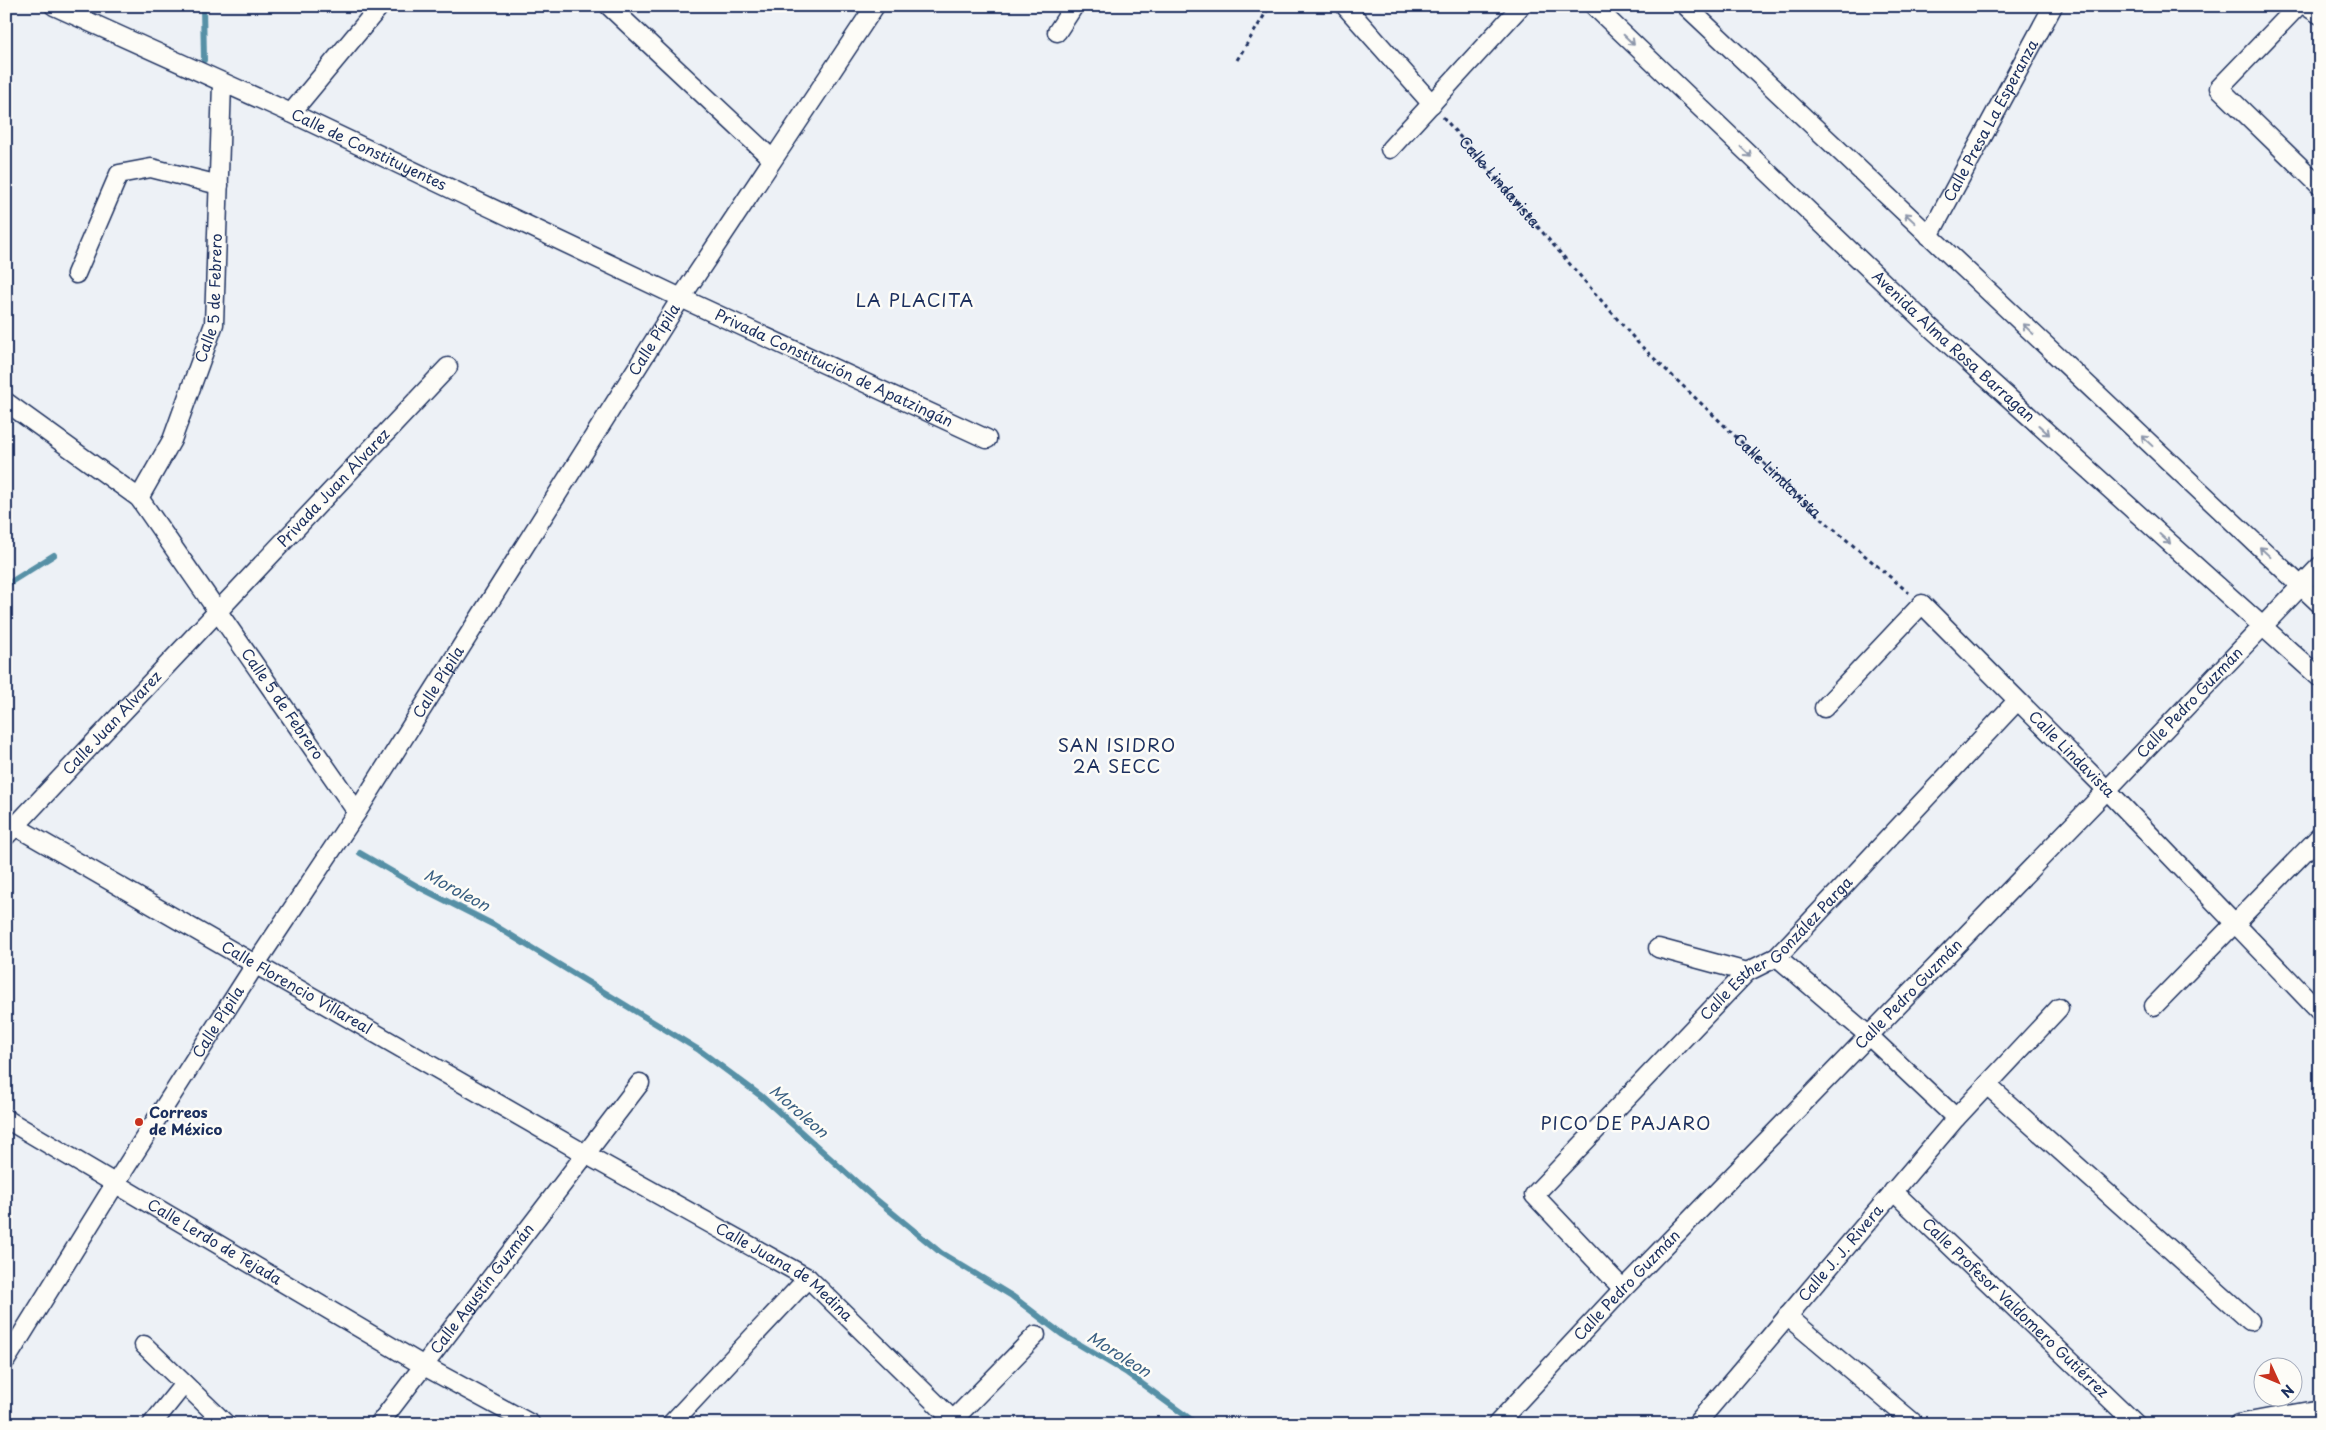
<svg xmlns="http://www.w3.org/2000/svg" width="2326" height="1430" font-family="'Playpen Sans',sans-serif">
  <rect width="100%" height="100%" fill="#edf1f6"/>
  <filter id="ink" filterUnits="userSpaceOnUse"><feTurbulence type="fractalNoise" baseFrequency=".02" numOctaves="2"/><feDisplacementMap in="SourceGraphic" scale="10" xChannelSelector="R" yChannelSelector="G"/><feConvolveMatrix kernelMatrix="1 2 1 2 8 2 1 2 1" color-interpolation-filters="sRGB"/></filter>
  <g filter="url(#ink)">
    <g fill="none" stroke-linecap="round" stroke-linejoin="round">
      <!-- stream -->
      <path stroke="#5790a6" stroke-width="6" d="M203 6 204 60
        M6 585 54 555
        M360 853 417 886 494 925 699 1050 761 1096 872 1196 941 1253 1012 1296 1063 1335 1127 1373 1197 1424"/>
      <!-- minor casing -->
      <g stroke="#1b2f5e" stroke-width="21">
        <g id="minor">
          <path id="s2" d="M54 6 291 113 681 298 987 439"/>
          <path d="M609 6 772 159"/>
          <path d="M1345 6 1432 104"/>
          <path id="s3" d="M1594 6 1930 327 2320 678"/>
          <path d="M1686 6 2320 604"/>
          <path d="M2298 6 2219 88 2320 186"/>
          <path d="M2306 6 2320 15"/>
          <path d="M1057 32 1074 6"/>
          <path d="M291 113 380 6"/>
          <path d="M1390 149 1521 6"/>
          <path id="s4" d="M1929 236 2053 6"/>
          <path d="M76 274 119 174 151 168 219 185"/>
          <path id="s5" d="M6 402 139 498 357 812"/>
          <path id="s6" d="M139 498 172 440 214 324 222 84"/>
          <path id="s7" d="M1824 708 1922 604 2107 790 2320 1012"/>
          <path id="s8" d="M6 821 587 1155 808 1278 957 1424"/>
          <path id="s9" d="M6 836 448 367"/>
          <path d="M1658 948 1747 972"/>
          <path d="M1777 957 1868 1035 1956 1118"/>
          <path d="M2154 1006 2320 836"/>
          <path d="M1987 1085 2250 1321"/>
          <path id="s10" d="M6 1119 424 1366 531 1424"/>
          <path id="s11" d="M1893 1191 2136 1424"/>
          <path id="s12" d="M1623 1289 1534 1195 1747 972 1777 957 2017 701"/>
          <path d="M1787 1316 1915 1424"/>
          <path d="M144 1345 226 1424"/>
          <path id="s13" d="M6 1360 115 1184 255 965 357 812 681 298 875 6"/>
          <path d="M152 1424 184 1384"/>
          <path id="s14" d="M379 1424 640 1083"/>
          <path d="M671 1424 808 1278"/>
          <path d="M949 1424 1036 1335"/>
          <path id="s15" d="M1497 1424 1623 1289 2107 790 2320 566"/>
          <path id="s16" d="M1696 1424 1956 1118 2059 1008"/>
          <path d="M2238 1424 2320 1409"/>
        </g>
      </g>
      <!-- path -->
      <g stroke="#1b2f5e" stroke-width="3" stroke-dasharray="4 4" stroke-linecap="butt">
        <path d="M1237 60 1270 6"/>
        <path id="s1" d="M1443 117 1638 343 1822 519 1909 593"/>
      </g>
      <!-- minor -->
      <use href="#minor" stroke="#fdfcf7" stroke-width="18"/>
    </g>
    <!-- one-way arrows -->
    <defs><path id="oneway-shaft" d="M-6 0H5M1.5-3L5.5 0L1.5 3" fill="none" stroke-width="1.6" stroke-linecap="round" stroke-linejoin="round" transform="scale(1.25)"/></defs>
    <g stroke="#8c96aa">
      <use href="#oneway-shaft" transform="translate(1629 40) rotate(44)"/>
      <use href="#oneway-shaft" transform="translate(1746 152) rotate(44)"/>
      <use href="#oneway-shaft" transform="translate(1910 218) rotate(-137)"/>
      <use href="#oneway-shaft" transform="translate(2028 329) rotate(-137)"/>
      <use href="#oneway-shaft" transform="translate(2044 430) rotate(42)"/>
      <use href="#oneway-shaft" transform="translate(2147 441) rotate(-137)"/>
      <use href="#oneway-shaft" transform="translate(2165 539) rotate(42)"/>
      <use href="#oneway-shaft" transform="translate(2265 552) rotate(-137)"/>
    </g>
  </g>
  <!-- markers -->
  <circle fill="#c8321e" stroke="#fdfcf7" stroke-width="2" cx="139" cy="1122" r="5"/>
  <g text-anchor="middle" stroke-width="5" stroke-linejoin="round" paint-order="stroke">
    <!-- street labels -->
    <g font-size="15" fill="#1b2f5e" stroke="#fdfcf7">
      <text dy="5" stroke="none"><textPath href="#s4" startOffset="131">Calle Presa La Esperanza</textPath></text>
      <text dy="5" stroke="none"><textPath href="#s2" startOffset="346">Calle de Constituyentes</textPath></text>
      <text dy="5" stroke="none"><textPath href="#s1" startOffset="86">Calle Lindavista</textPath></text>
      <text dy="5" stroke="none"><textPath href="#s6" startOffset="215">Calle 5 de Febrero</textPath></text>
      <text dy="5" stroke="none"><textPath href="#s13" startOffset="1209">Calle Pípila</textPath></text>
      <text dy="5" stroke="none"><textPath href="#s3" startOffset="495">Avenida Alma Rosa Barragan</textPath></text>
      <text dy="5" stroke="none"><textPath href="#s2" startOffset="860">Privada Constitución de Apatzingán</textPath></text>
      <text dy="5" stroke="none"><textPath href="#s1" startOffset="491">Calle Lindavista</textPath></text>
      <text dy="5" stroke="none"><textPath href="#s9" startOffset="478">Privada Juan Álvarez</textPath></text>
      <text dy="5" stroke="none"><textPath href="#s13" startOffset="804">Calle Pípila</textPath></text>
      <text dy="5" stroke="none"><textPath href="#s15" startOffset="1000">Calle Pedro Guzmán</textPath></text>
      <text dy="5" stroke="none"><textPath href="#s5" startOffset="415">Calle 5 de Febrero</textPath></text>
      <text dy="5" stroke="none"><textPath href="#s9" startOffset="155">Calle Juan Álvarez</textPath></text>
      <text dy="5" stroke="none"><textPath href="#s7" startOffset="355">Calle Lindavista</textPath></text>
      <text dy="5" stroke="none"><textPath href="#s12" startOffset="476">Calle Esther González Parga</textPath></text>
      <text dy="5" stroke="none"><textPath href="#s8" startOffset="335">Calle Florencio Villareal</textPath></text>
      <text dy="5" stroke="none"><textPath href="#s15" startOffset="595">Calle Pedro Guzmán</textPath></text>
      <text dy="5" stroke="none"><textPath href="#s13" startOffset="399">Calle Pípila</textPath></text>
      <text dy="5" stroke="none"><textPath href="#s10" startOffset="242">Calle Lerdo de Tejada</textPath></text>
      <text dy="5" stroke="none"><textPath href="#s16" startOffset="224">Calle J. J. Rivera</textPath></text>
      <text dy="5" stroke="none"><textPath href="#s8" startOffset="900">Calle Juana de Medina</textPath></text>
      <text dy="5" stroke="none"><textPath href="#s15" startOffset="190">Calle Pedro Guzmán</textPath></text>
      <text dy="5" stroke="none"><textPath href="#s14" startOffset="170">Calle Agustín Guzmán</textPath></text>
      <text dy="5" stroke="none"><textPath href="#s11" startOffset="169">Calle Profesor Valdomero Gutiérrez</textPath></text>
    </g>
    <!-- poi labels -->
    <g font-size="15" font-weight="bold" fill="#1b2f5e" stroke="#fdfcf7" text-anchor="start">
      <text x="149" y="1118">Correos<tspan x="149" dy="17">de México</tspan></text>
    </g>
    <!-- water labels -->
    <g font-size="16" font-style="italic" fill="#395f82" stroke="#fdfcf7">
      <text transform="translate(457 890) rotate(28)" y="6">Moroleon</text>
      <text transform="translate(799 1111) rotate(41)" y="6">Moroleon</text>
      <text transform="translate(1119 1354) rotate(32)" y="6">Moroleon</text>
    </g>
    <!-- quarter labels -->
    <g font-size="18" letter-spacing="1" fill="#1b2f5e" stroke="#fdfcf7">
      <text x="915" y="307">LA PLACITA</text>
      <text x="1117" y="752">SAN ISIDRO<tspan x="1117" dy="21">2A SECC</tspan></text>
      <text x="1626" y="1130">PICO DE PAJARO</text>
    </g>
  </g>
  <!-- margin -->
  <rect width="2326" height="1430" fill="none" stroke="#fdfcf7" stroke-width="25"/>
  <rect x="12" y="12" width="2301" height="1405" fill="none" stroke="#1b2f5e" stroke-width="2" filter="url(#ink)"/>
  <!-- north arrow -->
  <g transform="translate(2278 1382) rotate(134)"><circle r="24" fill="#fdfcf7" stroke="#a3aaba"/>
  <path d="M0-4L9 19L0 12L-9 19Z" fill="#c8321e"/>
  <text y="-8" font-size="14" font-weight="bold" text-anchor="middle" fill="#1b2f5e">N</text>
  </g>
</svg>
